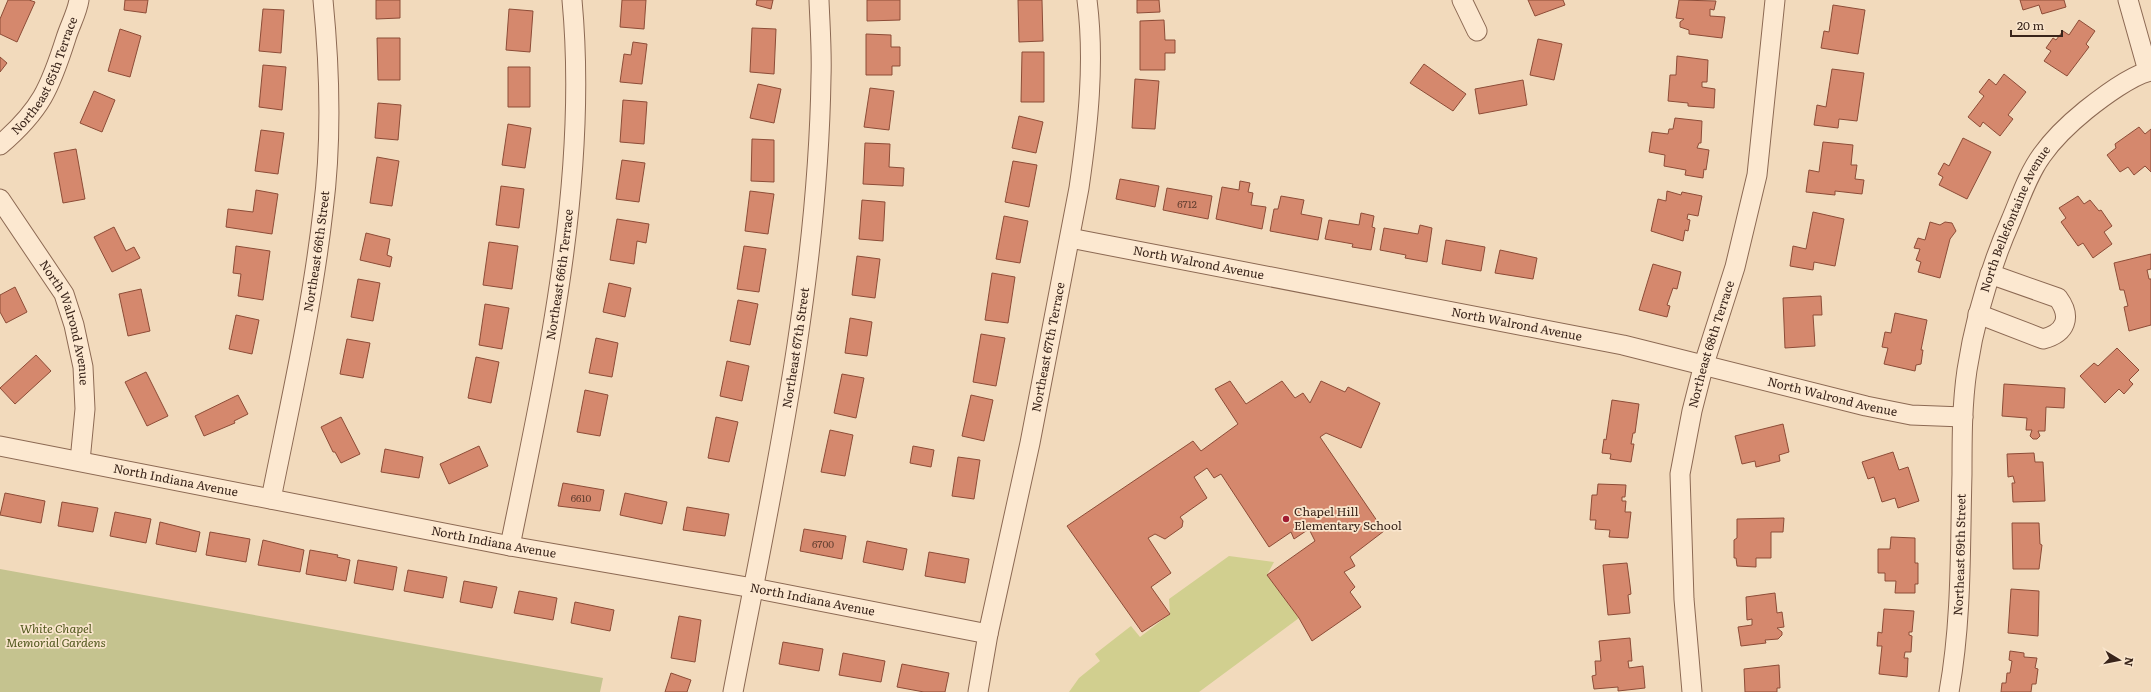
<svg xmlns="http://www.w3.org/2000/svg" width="2151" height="692" font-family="Literata,serif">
  <rect width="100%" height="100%" fill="#f2dabc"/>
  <!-- green -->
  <path fill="#d1cf8f" d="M1229 556 1274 562 1267 575 1299 618 1199 692H1069L1079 678 1100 661 1095 654 1131 626 1140 637 1170 614 1169 599Z"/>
  <!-- cemetery -->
  <path fill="#c5c38f" d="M0 569 603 678 600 692H0Z"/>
  <!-- building -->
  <path fill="#d5886d" stroke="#8d4c37" d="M8 0H29L35 2 17 42 0 34V19Z
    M125 0H148L146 13 124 10Z
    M376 0H400V18L376 19Z
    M622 0H646L644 29 620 27Z
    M757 0H773L771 9 756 5Z
    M867 0H900V20L867 21Z
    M1018 0H1042L1043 41 1019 42Z
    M1137 0H1159L1160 12 1137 13Z
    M1528 0H1563L1565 5 1535 16Z
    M1679 0 1716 1 1714 10 1710 9V16L1725 17 1722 38 1689 34V30L1680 27V22L1684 19 1676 18Z
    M2020 0H2064L2066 7 2042 14 2039 5 2023 10Z
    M1833 5 1865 10 1858 54 1821 48 1824 31 1829 32Z
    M263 9 284 10 281 53 259 51Z
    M509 9 533 11 530 52 506 50Z
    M1164 20 1165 40H1175V53H1165V70H1140V21Z
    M2079 20 2095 31 2086 44 2089 47 2067 76 2044 61 2051 51 2046 48 2053 38 2056 40 2063 31 2069 35Z
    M752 28 776 29 774 74 750 72Z
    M120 29 141 36 130 77 108 71Z
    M866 34 891 35V47H900V66H892V75H866Z
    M377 38H400V80H378Z
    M1538 39 1562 44 1554 80 1530 75Z
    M633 42 647 44 642 84 620 82 624 54 631 55Z
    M1022 52H1044V102H1021Z
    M1677 56 1708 60 1707 82H1702V87L1715 89 1714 108 1688 106V103L1668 101 1670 75H1676Z
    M0 57 7 63 0 72Z
    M1424 64 1466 94 1453 111 1410 83Z
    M263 65 286 67 282 110 259 107Z
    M508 67H530V107H508Z
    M1832 69 1864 73 1857 121 1839 119 1838 128 1814 125 1817 105 1826 107Z
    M2004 74 2026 92 2008 115 2013 119 2000 136 1983 122 1980 127 1968 117 1984 96 1979 92 1989 79 1996 85Z
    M1135 79 1159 81 1155 129 1132 128Z
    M1523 80 1527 105 1479 114 1475 89Z
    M758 84 781 89 774 123 750 118Z
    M870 88 894 91 889 130 864 127Z
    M94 91 115 100 102 132 80 123Z
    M623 100 647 102 644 144 620 142Z
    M378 103 401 105 398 140 375 138Z
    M1019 116 1043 122 1036 153 1012 148Z
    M1675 118 1702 121 1701 143H1699L1697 148 1709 150 1706 170 1704 169 1703 178 1685 175 1686 170 1664 166 1665 155 1649 152 1652 132 1668 134 1669 129H1673Z
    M508 124 531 128 525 168 502 165Z
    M2139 127 2145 134 2151 129V172L2145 166 2134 175 2128 167 2120 172 2107 155 2116 148 2115 144Z
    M261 130 284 133 278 174 255 171Z
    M1963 138 1991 152 1967 199 1939 185 1943 177 1938 174 1944 163 1949 166Z
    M752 139 774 140V182L751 181Z
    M1823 142 1853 145 1851 165H1857L1855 179 1864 180 1862 194 1835 191V195L1806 192 1809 170 1819 172Z
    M865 143 890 144 889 167 904 168 903 186 863 184Z
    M76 149 85 199 63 203 54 153Z
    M377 157 399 161 392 206 370 203Z
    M622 160 645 163 639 202 616 199Z
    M1013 161 1037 165 1029 207 1005 202Z
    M1120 179 1159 186 1155 207 1116 199Z
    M1240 181 1250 183 1248 192 1253 193 1251 205 1266 207 1262 229 1216 219 1222 187 1239 190Z
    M501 186 524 189 519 228 496 225Z
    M1167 188 1212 196 1208 219 1163 210Z
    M256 190 278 194 272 234 226 227 228 209 253 212Z
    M750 191 774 194 768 234 745 231Z
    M1667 191 1681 195 1682 192 1702 196 1698 216 1688 214 1687 219 1690 220 1688 231 1685 230 1683 241 1651 231 1658 199 1666 201Z
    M1281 196 1304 200 1301 214 1322 218 1318 240 1270 231 1274 209H1278Z
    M2078 196 2084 204 2090 200 2099 211 2101 210 2112 226 2104 232 2112 244 2093 258 2083 243 2078 246 2061 222 2066 218 2059 208Z
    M862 200 885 202 883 241 859 239Z
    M1813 212 1844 219 1835 266 1814 262 1813 270 1790 266 1793 246 1806 249Z
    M1361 213 1374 216 1372 227 1375 228 1371 250 1352 247 1353 244 1325 239 1329 220 1359 225Z
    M1004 216 1028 221 1020 263 996 259Z
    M617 219 649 224 646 243 637 241 634 264 610 260Z
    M1930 222 1940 225 1945 222 1952 223 1956 231 1950 239 1940 278 1918 272 1921 262 1916 260 1920 249 1914 248 1918 238 1925 240Z
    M1420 225 1432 228 1427 262 1405 258 1406 255 1380 250 1384 228 1418 234Z
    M114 227 126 251 134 247 140 258 112 272 94 237Z
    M366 233 390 239 387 255 392 257 390 267 360 260Z
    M1446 240 1485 247 1481 271 1442 264Z
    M489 242 518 246 512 289 483 285Z
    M236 246 270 251 263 300 238 296 241 274 233 273Z
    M744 246 766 249 759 292 737 289Z
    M1500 250 1537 258 1533 279 1495 273Z
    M2151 254V269L2147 270 2149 279H2151V325L2129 331 2124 307 2128 306 2124 290H2120L2114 263Z
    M857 256 880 259 875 298 852 295Z
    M1653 264 1681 272 1677 289 1673 288 1667 305 1670 306 1667 317 1639 310Z
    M992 273 1015 277 1008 323 985 320Z
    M358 279 380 283 373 321 351 317Z
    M609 283 631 288 625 317 603 312Z
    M15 287 27 312 6 323 0 312V295Z
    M141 289 150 331 128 336 119 294Z
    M1821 296 1822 315H1813L1815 346 1785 348 1783 298Z
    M738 300 758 304 750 345 730 341Z
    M485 304 509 308 502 349 479 345Z
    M1895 313 1927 320 1921 350H1923L1921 364 1916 365 1915 371 1884 364 1888 348 1882 347 1885 332 1891 333Z
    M236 315 259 320 252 354 229 349Z
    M850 318 872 322 867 356 845 353Z
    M981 334 1005 338 996 386 973 382Z
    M596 338 618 343 612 377 589 373Z
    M347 339 370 343 363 378 340 374Z
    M2117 348 2139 370 2129 380 2133 384 2124 394 2119 389 2105 403 2080 376 2094 363 2098 366Z
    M36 355 51 371 15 404 0 388Z
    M476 357 499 362 491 403 468 398Z
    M727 361 749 366 742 401 720 396Z
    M146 372 168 416 147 426 125 382Z
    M842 374 864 378 856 418 834 413Z
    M1230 381 1246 404 1282 381 1295 398 1303 393 1310 403 1321 381 1345 392 1348 387 1380 403 1361 448 1326 433 1320 437 1384 531 1350 557 1355 566 1344 572 1355 587 1350 592 1361 607 1312 641 1299 618 1267 575 1315 541 1309 529 1294 539 1291 532 1269 547 1221 474 1214 478 1207 468 1194 477 1207 498 1180 517 1183 521 1182 527 1165 539 1155 534 1148 538 1171 573 1151 587 1170 614 1142 632 1067 526 1193 441 1201 451 1238 424 1215 389Z
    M2004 384 2065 388 2064 408 2046 407 2045 431H2038L2040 436 2037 439H2033L2030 436 2032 430H2026L2027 418 2002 416Z
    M585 390 608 395 600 436 577 432Z
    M238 395 248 414 234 421 235 423 204 436 195 416Z
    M971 395 993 400 984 441 962 436Z
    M1612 400 1639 404 1635 433H1633L1631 444H1634L1631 462 1610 459 1611 454 1602 453 1604 439 1606 440Z
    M341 417 360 454 341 463 335 452H333L321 427Z
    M716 417 738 422 729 462 708 458Z
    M1783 424 1789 452 1779 455 1780 461 1756 467 1755 461 1742 464 1735 436Z
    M830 430 853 435 845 476 821 472Z
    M479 446 488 466 449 484 440 464Z
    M913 446 934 450 931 467 910 463Z
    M385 449 423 457 419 478 381 472Z
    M1893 452 1899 470 1908 467 1919 501 1898 508 1895 498 1882 502 1874 477 1868 479 1862 462Z
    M2034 453 2035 462H2043L2045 501 2013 502 2012 483H2015L2013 476 2008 477 2007 454Z
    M958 457 980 460 974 499 952 496Z
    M563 483 604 490 600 511 558 506Z
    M1598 484 1626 485 1625 497H1622V501H1626L1625 512H1631L1628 538 1609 537 1610 530 1595 529 1596 520H1590L1592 495H1597Z
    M5 493 45 501 41 523 0 515Z
    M625 493 667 502 662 524 620 515Z
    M62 502 98 508 93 532 58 526Z
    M687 507 729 514 725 536 683 530Z
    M115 512 151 519 146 543 110 536Z
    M1784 518 1783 532H1771V558H1756V567L1737 566 1736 558H1734V540L1737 538V519Z
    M160 522 200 532 196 552 156 544Z
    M2012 523H2039L2040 544 2042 545 2039 569H2013Z
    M804 529 846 536 842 559 800 551Z
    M210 532 250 539 246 562 206 555Z
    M1891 537 1915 538V563H1918V584H1915V593H1895L1896 581H1885V573H1878V549H1890Z
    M263 540 304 550 300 572 258 565Z
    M867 541 907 549 903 570 863 562Z
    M310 550 338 555 337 557 350 560 346 581 306 574Z
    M929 552 969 559 965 583 925 576Z
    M358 560 397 567 393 590 354 583Z
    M1627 563 1630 585 1631 594 1628 595 1630 613 1608 615 1603 565Z
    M408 570 447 577 443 598 404 591Z
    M464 581 497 587 492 608 460 602Z
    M2011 589 2039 591 2038 636 2008 633Z
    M519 591 557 598 553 620 514 613Z
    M1775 593 1777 613 1782 612 1784 627 1777 628 1782 632V635L1778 639 1765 640 1766 643 1741 646 1738 627 1752 625V619L1747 620 1746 597Z
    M575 602 614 610 610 631 571 623Z
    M1884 609 1914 611 1912 632H1909V635L1912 636 1911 652H1905L1904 658H1908L1907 677 1879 674 1882 646H1877L1878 632 1882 633Z
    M679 616 701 620 695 662 671 658Z
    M1630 638 1632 661H1628L1629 668 1643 666 1645 688 1618 691V687L1594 689 1592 676 1596 675 1595 661H1601L1599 641Z
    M783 642 823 649 819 671 779 664Z
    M2010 651 2024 653V657L2037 658 2035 668 2038 669 2036 684H2032L2031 692H2001L2002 683H2006L2007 673H2010L2012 661 2009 660Z
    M843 653 885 661 881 682 839 675Z
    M902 664 949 673 945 692H924L897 687Z
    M1779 665 1780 688H1777V692H1745L1744 669Z
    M671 673 691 680 687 692H665Z"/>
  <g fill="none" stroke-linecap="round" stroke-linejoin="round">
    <!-- minor casing -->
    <g stroke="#8c6953" stroke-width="21">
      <g id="minor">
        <path d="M1462 0 1477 31"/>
        <path d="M2128 0 2148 71"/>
        <path id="s1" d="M0 145C41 110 50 88 66 38 70 25 77 13 79 0"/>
        <path id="s2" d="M0 199 64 294 74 325 83 367 85 409 80 461"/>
        <path id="s3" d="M1070 238 1623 345 1866 406 1911 415 1963 417"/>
        <path d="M1978 314 2043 339C2066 333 2072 317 2058 298L1990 274"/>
        <path id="s4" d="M0 446 510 546 753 588 988 634"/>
        <path id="s5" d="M271 499C290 404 312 308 323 211 332 141 330 70 323 0"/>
        <path id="s6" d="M510 546C546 369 589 181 572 0"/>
        <path id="s7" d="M733 692C772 489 818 285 821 77 822 52 820 26 819 0"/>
        <path id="s8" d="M978 692 988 634 1030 443 1079 188C1088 126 1095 62 1087 0"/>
        <path id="s9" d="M1692 692 1684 599 1680 474 1692 411 1704 364 1735 267 1757 175 1775 0"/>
        <path id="s10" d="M1949 692C1962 620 1960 547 1962 474 1962 439 1962 404 1967 370 1975 318 1990 268 2011 220 2020 199 2028 174 2042 155 2054 138 2070 123 2086 110 2101 98 2133 74 2151 71"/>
      </g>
    </g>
    <!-- minor -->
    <use href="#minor" stroke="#fce8d0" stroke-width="19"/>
  </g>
  <!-- markers -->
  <circle fill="#a11d32" stroke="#f9e5cc" stroke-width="1.5" cx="1286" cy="519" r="4"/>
  <g text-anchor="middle" stroke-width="3.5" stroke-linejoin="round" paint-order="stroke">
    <!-- number labels -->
    <g font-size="10" fill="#603d2f">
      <text x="1187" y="208">6712</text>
      <text x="581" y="502">6610</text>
      <text x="823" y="548">6700</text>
    </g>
    <!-- street labels -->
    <g font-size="12" fill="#39241a" stroke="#f9e5cc">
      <text dy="4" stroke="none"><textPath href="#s1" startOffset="84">Northeast 65th Terrace</textPath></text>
      <text dy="4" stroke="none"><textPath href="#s10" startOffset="482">North Bellefontaine Avenue</textPath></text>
      <text dy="4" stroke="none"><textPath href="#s5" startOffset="252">Northeast 66th Street</textPath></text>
      <text dy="4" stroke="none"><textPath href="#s3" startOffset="131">North Walrond Avenue</textPath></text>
      <text dy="4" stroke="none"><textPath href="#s6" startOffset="276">Northeast 66th Terrace</textPath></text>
      <text dy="4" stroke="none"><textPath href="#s2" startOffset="142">North Walrond Avenue</textPath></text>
      <text dy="4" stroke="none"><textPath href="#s3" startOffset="455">North Walrond Avenue</textPath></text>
      <text dy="4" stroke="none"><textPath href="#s9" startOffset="352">Northeast 68th Terrace</textPath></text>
      <text dy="4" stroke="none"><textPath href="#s7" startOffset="350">Northeast 67th Street</textPath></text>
      <text dy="4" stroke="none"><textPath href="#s8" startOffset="352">Northeast 67th Terrace</textPath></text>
      <text dy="4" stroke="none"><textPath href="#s3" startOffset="779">North Walrond Avenue</textPath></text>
      <text dy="4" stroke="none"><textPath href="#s4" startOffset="179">North Indiana Avenue</textPath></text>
      <text dy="4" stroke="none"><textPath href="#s4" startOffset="503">North Indiana Avenue</textPath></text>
      <text dy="4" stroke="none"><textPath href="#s10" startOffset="138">Northeast 69th Street</textPath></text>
      <text dy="4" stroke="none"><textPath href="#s4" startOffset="827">North Indiana Avenue</textPath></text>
    </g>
    <!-- poi labels -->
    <g font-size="12" fill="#39241a" stroke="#f9e5cc" text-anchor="start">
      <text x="1294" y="516">Chapel Hill<tspan x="1294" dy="14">Elementary School</tspan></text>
    </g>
    <!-- park labels -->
    <g font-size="12" font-style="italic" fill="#52581e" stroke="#f9e5cc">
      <text x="56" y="633">White Chapel<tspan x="56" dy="14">Memorial Gardens</tspan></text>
    </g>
  </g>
  <!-- north arrow -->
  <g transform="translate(2119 660) rotate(100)" stroke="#f9e5cc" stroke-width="3" paint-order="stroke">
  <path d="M0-3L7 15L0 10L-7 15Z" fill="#39241a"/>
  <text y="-6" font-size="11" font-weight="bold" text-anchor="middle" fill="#39241a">N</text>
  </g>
  <!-- scale -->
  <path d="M2011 30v6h51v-6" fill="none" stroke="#39241a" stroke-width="2"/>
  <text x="2017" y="30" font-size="12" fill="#39241a" stroke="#f9e5cc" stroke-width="3" paint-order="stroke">20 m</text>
</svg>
